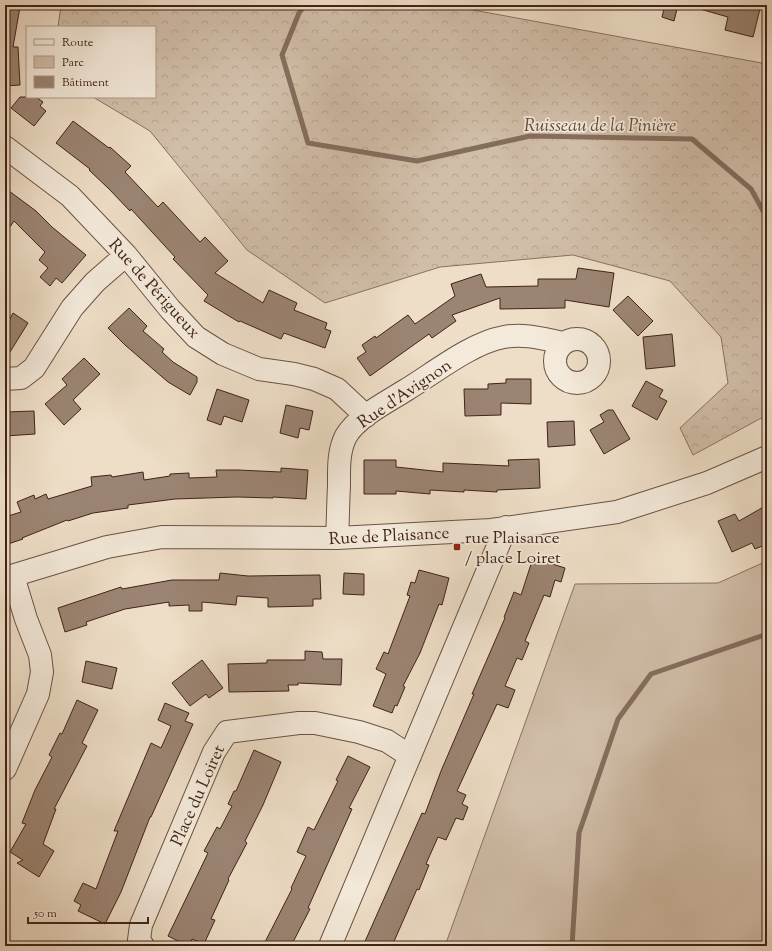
<svg xmlns="http://www.w3.org/2000/svg" width="772" height="951" font-family="'Sorts Mill Goudy',serif">
  <defs>
    <pattern id="forest-crowns" width="20" height="18" patternUnits="userSpaceOnUse"><rect width="20" height="18" fill="#d1bea9"/><path d="M2 6a3 3 0 1 1 6 0M12 15a3 3 0 1 1 6 0" fill="none" stroke="#b5a391"/></pattern>
  </defs>
  <rect width="100%" height="100%" fill="#eedec7"/>
  <filter id="stains"><feTurbulence type="fractalNoise" baseFrequency=".005" numOctaves="4"/><feColorMatrix values="0 0 0 0 .2 0 0 0 0 .09 0 0 0 0 .02 0 0 0 .5 -.17"/></filter>
  <radialGradient id="worn" r=".72"><stop offset=".6" stop-color="#630" stop-opacity="0"/><stop offset="1" stop-color="#630" stop-opacity=".3"/></radialGradient>
  <!-- forest -->
  <path fill="url(#forest-crowns)" stroke="#897060" d="M61 5H446L767 64V415L693 455 680 428 728 383 721 337 670 281 573 255 440 267 325 303 247 250 150 131 93 97H155V27H58Z"/>
  <!-- park -->
  <path fill="#d1bea9" stroke="#897060" d="M767 561V946H445L575 584 718 583Z"/>
  <g fill="none" stroke-linecap="round" stroke-linejoin="round">
    <!-- stream -->
    <path stroke="#856d5e" stroke-width="5" d="M305 5 299 13 282 55 308 143 417 161 530 136 692 139 751 189 767 218
      M572 946 579 833 618 719 651 674 767 634"/>
  </g>
  <!-- building -->
  <path fill="#9b8473" stroke="#412318" d="M5 5 20 7 13 47H18L20 85 5 86Z
    M665 5H678L674 21 662 17Z
    M700 5H761L753 37 725 30 728 17 700 9Z
    M20 97H36L43 102 40 106 46 111 34 126 11 108Z
    M73 121 109 148 110 147 131 166 125 172 158 207 163 202 200 242 205 237 228 261 215 273 263 303 269 290 297 303 294 310 327 323 325 329 331 331 325 348 284 333 281 339 240 321 239 322 204 301 208 295 173 259 175 257 131 209 130 211 109 189 89 170 90 169 56 143Z
    M5 188 36 211 52 227 86 255 62 283 56 278 50 286 40 277 48 268 39 260 45 252 14 221 5 234Z
    M578 268 614 273 609 307 565 300V308L500 309V298L452 315 456 321 432 338 429 334 370 376 357 358 366 352 362 345 375 336 376 338 408 315 415 324 455 296 451 284 481 274 486 287 538 286V279H576Z
    M628 296 653 321 638 336 613 310Z
    M129 308 147 326 143 331 164 349 162 352 173 362 197 377V382L190 395 168 382 125 345 108 328Z
    M13 313 28 323 5 360V316L10 319Z
    M672 334 675 366 646 369 643 337Z
    M84 358 100 374 73 400 81 409 64 425 45 404 67 385 62 379Z
    M506 379H531V404L501 403V415L465 416 464 389H488V384L506 383Z
    M646 381 663 390 659 397 667 401 657 420 632 406Z
    M217 389 249 400 242 422 224 416 221 425 207 420Z
    M286 405 313 411 309 430 300 428 298 438 280 433Z
    M608 410H613L630 439 604 454 590 430 604 422 600 415Z
    M34 411 35 434 5 436V412Z
    M574 421 575 445 548 447 547 422Z
    M539 459 540 488 497 490V492L464 490V492L430 490V494L396 491V494H364V460H396V467L443 472V463L509 466 508 460Z
    M281 468 308 470 306 499 273 497V498L237 497 175 499 128 505V508L93 513 68 521 67 520 22 538 23 539 5 545V517L21 512 17 502 34 495 35 499 46 494 48 499 92 486 91 477 111 475 112 477 143 472 144 480 170 476V474L189 473V478L217 477 216 470H238L281 472Z
    M767 505V544L755 549 752 543 732 552 718 521 735 514 739 521Z
    M533 558 565 568 561 582 555 580 550 597 544 595 525 641 529 643 522 660 517 658 505 686 515 690 508 708 497 704 457 791 466 795 462 804 468 807 463 820 456 818 446 840 438 837 426 864 429 865 419 890 417 889 392 946H363L422 813 425 814 441 771 474 694H472L505 618 504 617 514 592 521 595Z
    M419 570 449 578 442 605 439 604 420 653 403 686 405 687 397 706 395 705 392 713 373 706 386 674 376 669 384 652 388 654 410 596 407 595 411 582 415 583Z
    M220 573 248 576 320 575 321 599H313V606L268 607V598L237 596 236 605 202 602V611H189V605L169 606V602L125 609 86 622 87 625 65 632 58 608 121 587 122 589 172 580H219Z
    M344 573 364 574V595L343 594Z
    M305 651 322 652 323 659H342L341 685 298 683V685H288L289 691 229 692 228 664 267 663V660H305Z
    M202 660 223 688 209 698 206 694 190 706 172 683Z
    M86 661 117 668 112 689 82 682Z
    M77 700 98 710 82 743 87 746 54 809H56L43 844 54 851 39 877 17 863 23 860 10 852 26 824 22 823 35 790 52 757 49 755 60 733 62 734Z
    M165 703 189 713 185 721 193 724 151 817H150L121 892 105 924 78 911 81 905 74 901 83 883 96 889 118 831H114L151 743 161 748 171 726 158 720Z
    M254 750 281 762 263 805 245 841 247 843 228 879 229 880 211 919 215 920 204 944 192 939 188 946 168 936 208 853 204 851 217 827 220 829 232 806 228 804 234 791H236Z
    M348 756 370 767 349 808 352 809 308 908 310 909 291 946H263L292 889 291 888 306 856 297 852 308 827 314 830 338 781 336 780Z"/>
  <g fill="none" stroke-linecap="round" stroke-linejoin="round">
    <!-- minor casing -->
    <g stroke="#6c5244" stroke-width="24">
      <path id="minor" d="M5 147 70 196 126 255 170 309 196 337 223 354 259 369 294 374 314 379 337 389 366 416
        M555 361a22 22 0 1 1 44 0a22 22 0 1 1-44 0Z
        M5 379 21 378 34 368 72 308 95 282 126 255
        M337 538C338 521 338 504 339 486 339 470 338 451 346 436 357 417 387 402 406 390 434 373 471 343 504 337 524 333 544 339 564 343
        M5 578 107 547 162 537 337 538 491 530 617 512 707 483 767 457
        M5 769 38 694 42 672 40 655 26 619 13 576
        M143 946 139 940 141 925 214 752 227 732 299 723H315L359 732 387 741 410 756
        M330 946 506 527"/>
    </g>
    <!-- minor -->
    <use href="#minor" stroke="#f4eadb" stroke-width="22"/>
  </g>
  <!-- markers -->
  <rect fill="#8f2418" stroke="#f4eadb" stroke-width="1.5" x="453" y="543" width="8" height="8" rx="2"/>
  <g text-anchor="middle" stroke-width="3.5" stroke-linejoin="round" paint-order="stroke">
    <!-- street labels -->
    <g font-size="17" fill="#412318" stroke="#f4eadb">
      <text transform="translate(155 288) rotate(48)" y="6">Rue de Périgueux</text>
      <text transform="translate(404 393) rotate(-34)" y="6">Rue d'Avignon</text>
      <text transform="translate(389 535) rotate(-3)" y="6">Rue de Plaisance</text>
      <text transform="translate(197 795) rotate(-66)" y="6">Place du Loiret</text>
    </g>
    <!-- poi labels -->
    <g font-size="17" fill="#412318" stroke="#f4eadb" text-anchor="start">
      <text x="465" y="543">rue Plaisance<tspan x="465" dy="20">/ place Loiret</tspan></text>
    </g>
    <!-- water labels -->
    <g font-size="18" font-style="italic" fill="#63483b" stroke="#f4eadb">
      <text x="600" y="131">Ruisseau de la Pinière</text>
    </g>
  </g>
  <!-- margin -->
  <rect width="772" height="951" fill="none" stroke="#eedec7" stroke-width="20"/>
  <rect x="6" y="6" width="760" height="939" fill="none" stroke="#412318" stroke-width="2"/>
  <rect x="10" y="10" width="752" height="931" fill="none" stroke="#412318"/>
  <!-- legend -->
  <rect x="26" y="26" width="130" height="72" fill="#f4eadb" stroke="#ac9a8d"/>
  <rect x="34" y="39" width="20" height="6" fill="#f4eadb" stroke="#ac9a8d"/>
  <text x="62" y="46" font-size="12" fill="#412318">Route</text>
  <rect x="34" y="56" width="20" height="12" fill="#d1bea9" stroke="#ac9a8d"/>
  <text x="62" y="66" font-size="12" fill="#412318">Parc</text>
  <rect x="34" y="76" width="20" height="12" fill="#9b8473" stroke="#ac9a8d"/>
  <text x="62" y="86" font-size="12" fill="#412318">Bâtiment</text>
  <!-- scale -->
  <path d="M28 917v6h120v-6" fill="none" stroke="#412318" stroke-width="2"/>
  <text x="34" y="917" font-size="12" fill="#412318" stroke="#f4eadb" stroke-width="3" paint-order="stroke">50 m</text>
  <rect width="100%" height="100%" filter="url(#stains)"/>
  <rect width="100%" height="100%" fill="url(#worn)"/>
</svg>
